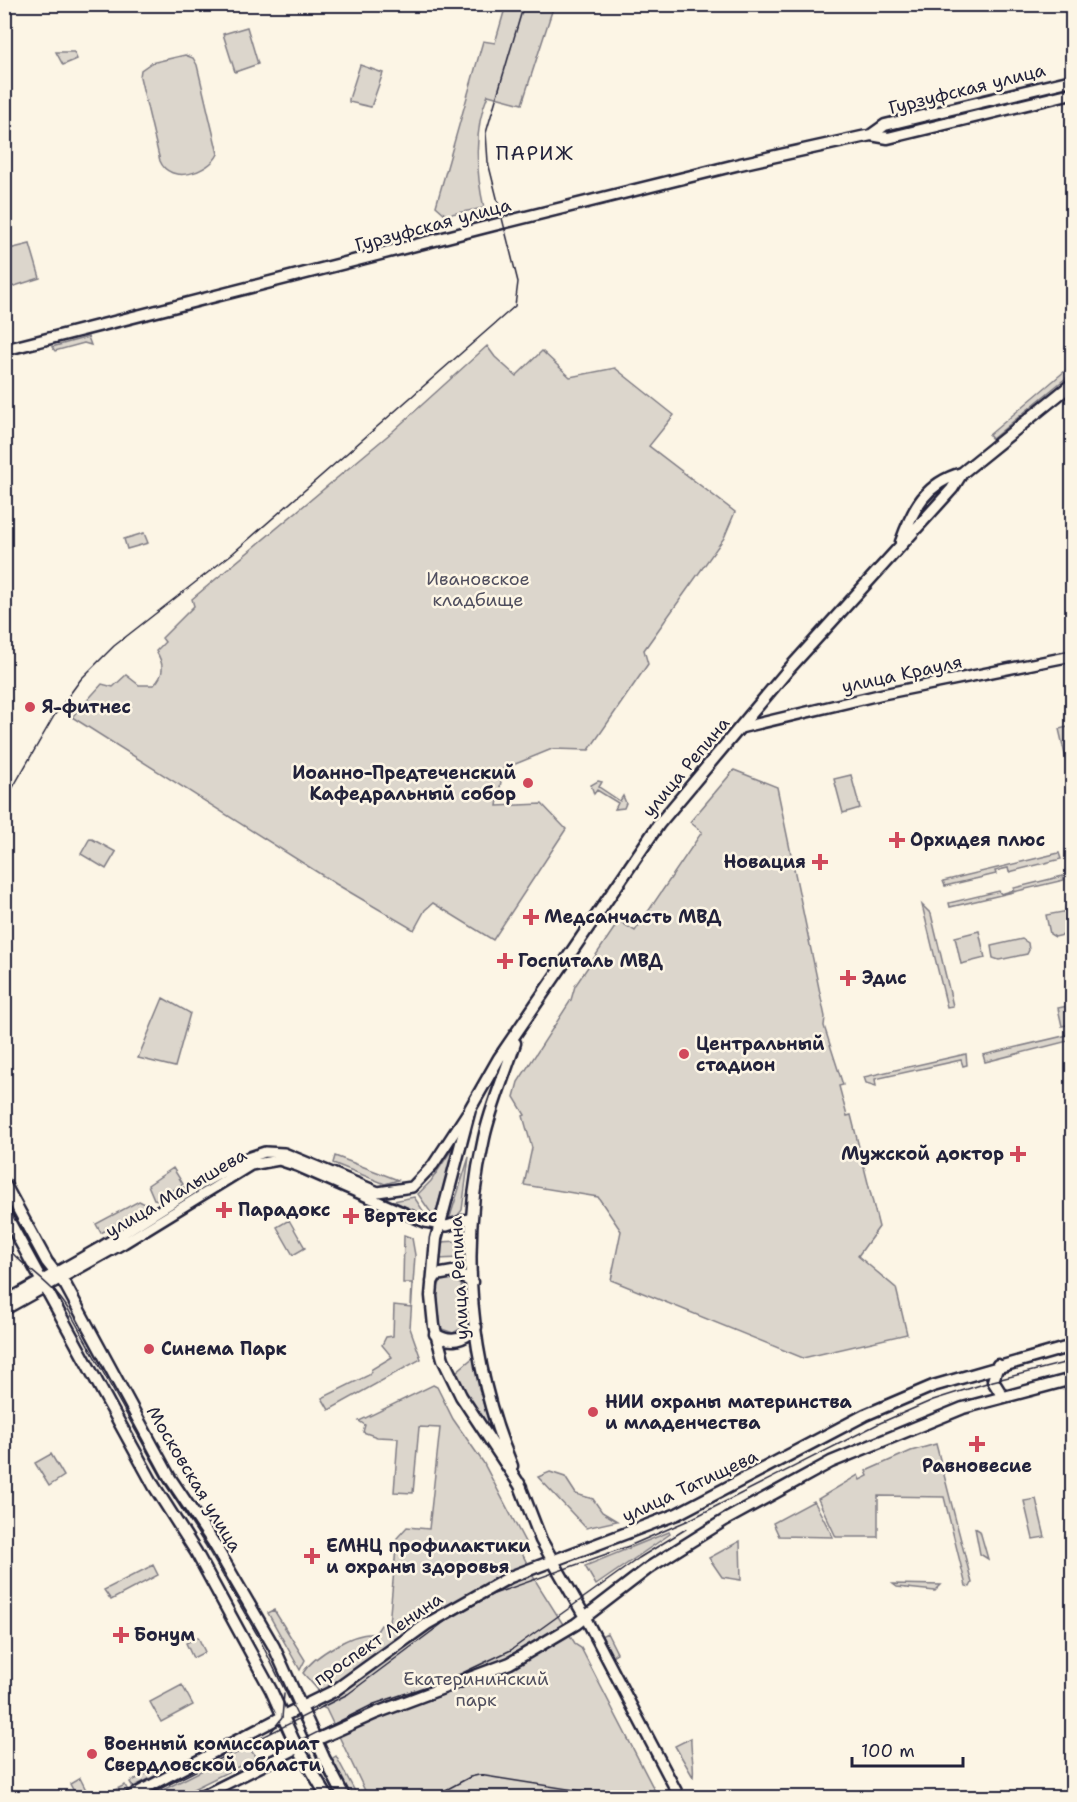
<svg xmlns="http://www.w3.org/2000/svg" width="1077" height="1802" font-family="'Shantell Sans',sans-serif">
  <rect width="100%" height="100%" fill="#fcf5e5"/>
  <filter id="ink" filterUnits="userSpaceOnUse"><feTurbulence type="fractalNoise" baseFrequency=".0167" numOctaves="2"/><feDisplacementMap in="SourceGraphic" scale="12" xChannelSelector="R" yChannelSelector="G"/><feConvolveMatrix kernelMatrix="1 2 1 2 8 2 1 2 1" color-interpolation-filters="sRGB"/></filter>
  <g filter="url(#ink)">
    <!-- green -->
    <path fill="#dcd6cc" stroke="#7f7c84" stroke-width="1.5" d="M506 5H554L522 104 488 95C473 129 476 173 484 208L446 215 436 206 483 41 495 43Z
      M247 27 258 64 235 72 223 34Z
      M56 52H74L77 59 63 65Z
      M185 55 193 58 197 65 218 154C209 173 170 185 160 161L140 77 141 70 151 63Z
      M360 65 383 73 371 107 349 102V99Z
      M30 244 40 278 5 289V250Z
      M88 337 91 345 84 343 55 351 52 347Z
      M487 346 495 357 516 376 542 351 570 377 615 368 674 415 649 446 735 512 724 538 644 650 648 664 589 750 552 749 503 769 497 806 542 804 566 829 493 940 433 903 425 910 414 930 336 884 72 717 102 684 113 687 126 675 139 685H154C165 674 164 664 156 651L165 642 162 638 194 606 192 599 392 432Z
      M1072 365V373L992 439 989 435Z
      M144 533 148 543 127 549 124 539Z
      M1072 726V762L1067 763 1059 729Z
      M734 770 777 787 825 1017 824 1026 843 1085 839 1086 847 1116 851 1115 879 1227 858 1256 896 1288 907 1334 803 1358 611 1280 621 1231 598 1197 524 1185 532 1148 523 1116 525 1115 514 1097 518 1082 571 1000 575 986 619 921 635 931 702 832 690 822Z
      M851 775 860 808 843 813 834 779Z
      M598 781 602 782 599 787 620 801 623 796 626 803 624 808 615 809 618 803 597 790 594 794 591 785Z
      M90 838 116 852 106 869 81 854Z
      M1059 853 1061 859 1009 872 1008 868 995 871 996 874 945 886 943 881Z
      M1063 876 1064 880 950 907 949 903 999 891 1001 894 1014 890V888Z
      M922 905 931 914 953 1006 947 1007Z
      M1068 911 1072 933 1055 937 1050 934 1046 915Z
      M979 931 985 958 961 964 955 937Z
      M1022 939 1028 943 1029 950 1027 954 999 960 993 958 991 946Z
      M163 998 190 1013 175 1067 138 1058Z
      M1072 1005V1024L1062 1026 1058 1008Z
      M1072 1034V1040L985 1062 983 1055Z
      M966 1054 967 1065 963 1066 961 1060 875 1079 876 1086 866 1083 864 1077Z
      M456 1143 457 1144 434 1217 418 1194 431 1181Z
      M335 1156 398 1180 385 1184 333 1163Z
      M469 1157 462 1210 455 1219 449 1220Z
      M173 1168 183 1184 158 1200 154 1199 148 1185Z
      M414 1197 424 1212 423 1215 393 1201Z
      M139 1201 145 1204V1209L101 1233 96 1224Z
      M289 1220 305 1248 293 1255 277 1227Z
      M404 1235 412 1238 415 1255 410 1328 421 1359 329 1410 322 1398 369 1375 372 1369 392 1357 382 1345 386 1337 393 1336 394 1305 411 1307 412 1283H403Z
      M458 1241 459 1258 438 1259 441 1242Z
      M450 1278 461 1283 465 1320 460 1329 453 1333 442 1329C436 1317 433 1292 441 1281Z
      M475 1356 480 1392 492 1433 473 1406 456 1372Z
      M433 1385 437 1387 453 1419 483 1462 525 1542 520 1549 535 1580 576 1645 581 1648 658 1797H368L326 1709 322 1707 324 1705 317 1689 303 1673C314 1655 354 1632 375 1634L381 1625 389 1624 397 1538 407 1527 429 1529 440 1428 419 1427 413 1493 394 1492 398 1438 377 1437 363 1432 365 1425 359 1421Z
      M936 1444 972 1583 970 1587 966 1586 944 1497 878 1496V1537H836L818 1499 858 1475 860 1480 868 1476 866 1471 911 1451Z
      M51 1454 64 1476 49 1486 35 1463Z
      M550 1472 565 1477 576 1494 593 1499 602 1512 617 1521 586 1528 538 1477Z
      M1036 1499 1045 1537 1033 1539 1024 1501Z
      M814 1501 833 1537 779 1536 773 1523Z
      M975 1528 980 1531 988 1559 980 1554Z
      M669 1532 670 1534 596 1585 585 1566Z
      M740 1541 741 1580 722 1577 709 1558Z
      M153 1565 158 1575 111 1600 104 1590Z
      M893 1584 941 1585 935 1591 897 1587Z
      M274 1610 305 1660 300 1670 268 1613Z
      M607 1633 617 1653 612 1656 601 1636Z
      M198 1637 205 1652 193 1658 186 1643Z
      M182 1685 193 1705 161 1722 150 1702Z
      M691 1738C690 1752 695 1763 693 1777L675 1746Z
      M249 1747 256 1758 177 1797H149Z
      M336 1756 358 1797H350L330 1760Z
      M170 1761 163 1772 133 1787 130 1782Z
      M80 1778 87 1792 77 1797 70 1784Z
      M125 1785 128 1791 116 1797H100Z"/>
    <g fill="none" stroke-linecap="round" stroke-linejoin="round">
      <!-- secondary casing -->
      <g stroke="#22223b" stroke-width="14">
        <path id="secondary" d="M740 728 883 694 1072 656
          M4 1302 101 1247 203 1183 247 1158 265 1152 284 1153 378 1192 412 1187 433 1165 467 1113
          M4 1310 124 1243 251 1165 279 1160 297 1166 425 1222 447 1226 471 1218
          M585 1617 680 1798
          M127 1798 281 1717
          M198 1798 298 1748"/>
      </g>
      <!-- primary casing -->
      <g stroke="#22223b" stroke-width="15">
        <path id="primary" d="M871 135 885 125 1072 80
          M4 350 494 225 740 164 871 135 888 138 1072 93
          M901 542C913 508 926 483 962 473
          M4 1183 47 1262 66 1286 170 1478 213 1542 274 1647 324 1758 345 1798
          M4 1212 154 1486 196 1552 271 1690 293 1739 328 1798
          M432 1282 436 1275 453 1272 472 1282
          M435 1334C450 1344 464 1341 476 1327
          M998 1365 993 1381 1003 1397
          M512 1466C469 1365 459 1245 484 1138 491 1106 505 1075 515 1043
          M519 1483 541 1540 585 1617
          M521 1487 461 1396 443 1359 434 1326 431 1296 436 1239 470 1109 499 1058 659 824 788 670 952 489 962 473 1072 384
          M281 1717 334 1691 427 1624 510 1577 677 1514 865 1415 933 1386 1072 1346
          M298 1748 376 1713 510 1663 576 1624 650 1567 725 1520 831 1462 963 1408 1072 1379"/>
      </g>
      <!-- secondary -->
      <use href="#secondary" stroke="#fcf5e5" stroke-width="9"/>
      <!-- primary -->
      <use href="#primary" stroke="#fcf5e5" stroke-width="10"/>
      <!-- tram -->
      <path stroke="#22223b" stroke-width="1.5" d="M4 803 54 716 81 679 114 646 233 553 515 306 518 282 488 162 486 133 524 4
        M4 1244C24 1269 52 1282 68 1309L164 1482 206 1546 258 1636 338 1798
        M271 1732 282 1718 284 1694
        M142 1798 348 1694 451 1617 491 1595 629 1546 689 1520 880 1423 933 1400 993 1381 1072 1361
        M186 1798 374 1704 454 1677 511 1650 639 1558 686 1529
        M431 1798 470 1777 479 1775 625 1798"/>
    </g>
  </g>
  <!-- markers -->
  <g fill="#d1495b" stroke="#fcf5e5" stroke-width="2">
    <circle cx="30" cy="707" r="6"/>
    <circle cx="528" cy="783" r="6"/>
    <path d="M894 831h6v6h6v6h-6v6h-6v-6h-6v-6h6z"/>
    <path d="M817 853h6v6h6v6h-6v6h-6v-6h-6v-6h6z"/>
    <path d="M528 908h6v6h6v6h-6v6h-6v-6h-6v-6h6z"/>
    <path d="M502 952h6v6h6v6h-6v6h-6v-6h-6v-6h6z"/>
    <path d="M845 969h6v6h6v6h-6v6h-6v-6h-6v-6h6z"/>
    <circle cx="684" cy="1054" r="6"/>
    <path d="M1015 1145h6v6h6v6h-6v6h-6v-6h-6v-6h6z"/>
    <path d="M221 1201h6v6h6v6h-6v6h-6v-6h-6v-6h6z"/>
    <path d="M348 1207h6v6h6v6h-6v6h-6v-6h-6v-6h6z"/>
    <circle cx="149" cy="1349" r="6"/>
    <circle cx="593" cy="1412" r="6"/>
    <path d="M974 1435h6v6h6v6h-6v6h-6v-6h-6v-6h6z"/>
    <path d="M309 1547h6v6h6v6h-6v6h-6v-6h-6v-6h6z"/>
    <path d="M118 1626h6v6h6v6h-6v6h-6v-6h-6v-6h6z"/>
    <circle cx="92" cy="1754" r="6"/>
  </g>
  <g text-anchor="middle" stroke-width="5" stroke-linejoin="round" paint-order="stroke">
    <!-- street labels -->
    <g font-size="18" fill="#22223b" stroke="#fcf5e5">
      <text transform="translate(967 89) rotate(-14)" y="6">Гурзуфская улица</text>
      <text transform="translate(433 225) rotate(-15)" y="6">Гурзуфская улица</text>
      <text transform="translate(902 674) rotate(-12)" y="6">улица Крауля</text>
      <text transform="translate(686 767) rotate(-50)" y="6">улица Репина</text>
      <text transform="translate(176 1193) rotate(-30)" y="6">улица Малышева</text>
      <text transform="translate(459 1278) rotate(-93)" y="6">улица Репина</text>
      <text transform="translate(194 1479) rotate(59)" y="6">Московская улица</text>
      <text transform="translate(690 1486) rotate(-25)" y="6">улица Татищева</text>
      <text transform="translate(378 1639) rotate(-34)" y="6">проспект Ленина</text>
    </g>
    <!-- park labels -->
    <g font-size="18" fill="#504f5f" stroke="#fcf5e5">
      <text x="478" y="585">Ивановское<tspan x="478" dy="21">кладбище</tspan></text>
      <text x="476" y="1685">Екатерининский<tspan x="476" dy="21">парк</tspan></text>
    </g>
    <!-- poi labels -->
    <g font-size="18" font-weight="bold" fill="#22223b" stroke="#fcf5e5" text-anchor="start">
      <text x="42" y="713">Я-фитнес</text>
      <text x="516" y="779" text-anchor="end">Иоанно-Предтеченский<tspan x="516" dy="21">Кафедральный собор</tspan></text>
      <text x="910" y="846">Орхидея плюс</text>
      <text x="806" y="868" text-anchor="end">Новация</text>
      <text x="544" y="923">Медсанчасть МВД</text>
      <text x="518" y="967">Госпиталь МВД</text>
      <text x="862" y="984">Эдис</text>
      <text x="696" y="1050">Центральный<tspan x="696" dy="21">стадион</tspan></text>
      <text x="1004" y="1160" text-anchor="end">Мужской доктор</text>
      <text x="238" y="1216">Парадокс</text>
      <text x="364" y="1222">Вертекс</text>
      <text x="161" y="1355">Синема Парк</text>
      <text x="605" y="1408">НИИ охраны материнства<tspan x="605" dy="21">и младенчества</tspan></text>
      <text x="977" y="1472" text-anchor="middle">Равновесие</text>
      <text x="326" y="1552">ЕМНЦ профилактики<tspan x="326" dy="21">и охраны здоровья</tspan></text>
      <text x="134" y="1641">Бонум</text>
      <text x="104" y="1750">Военный комиссариат<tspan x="104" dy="21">Свердловской области</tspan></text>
    </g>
    <!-- neighbourhood labels -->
    <g font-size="20" letter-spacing="1.5" fill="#22223b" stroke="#fcf5e5">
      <text x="535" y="160">ПАРИЖ</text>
    </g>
  </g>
  <!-- margin -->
  <rect width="1077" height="1802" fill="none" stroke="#fcf5e5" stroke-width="24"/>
  <rect x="12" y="12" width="1053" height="1778" fill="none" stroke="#22223b" stroke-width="2" filter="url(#ink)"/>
  <!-- scale -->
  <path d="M852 1757v9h111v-9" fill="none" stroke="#22223b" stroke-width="3"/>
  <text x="861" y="1757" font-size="18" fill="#22223b" stroke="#fcf5e5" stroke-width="4.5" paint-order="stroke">100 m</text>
</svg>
